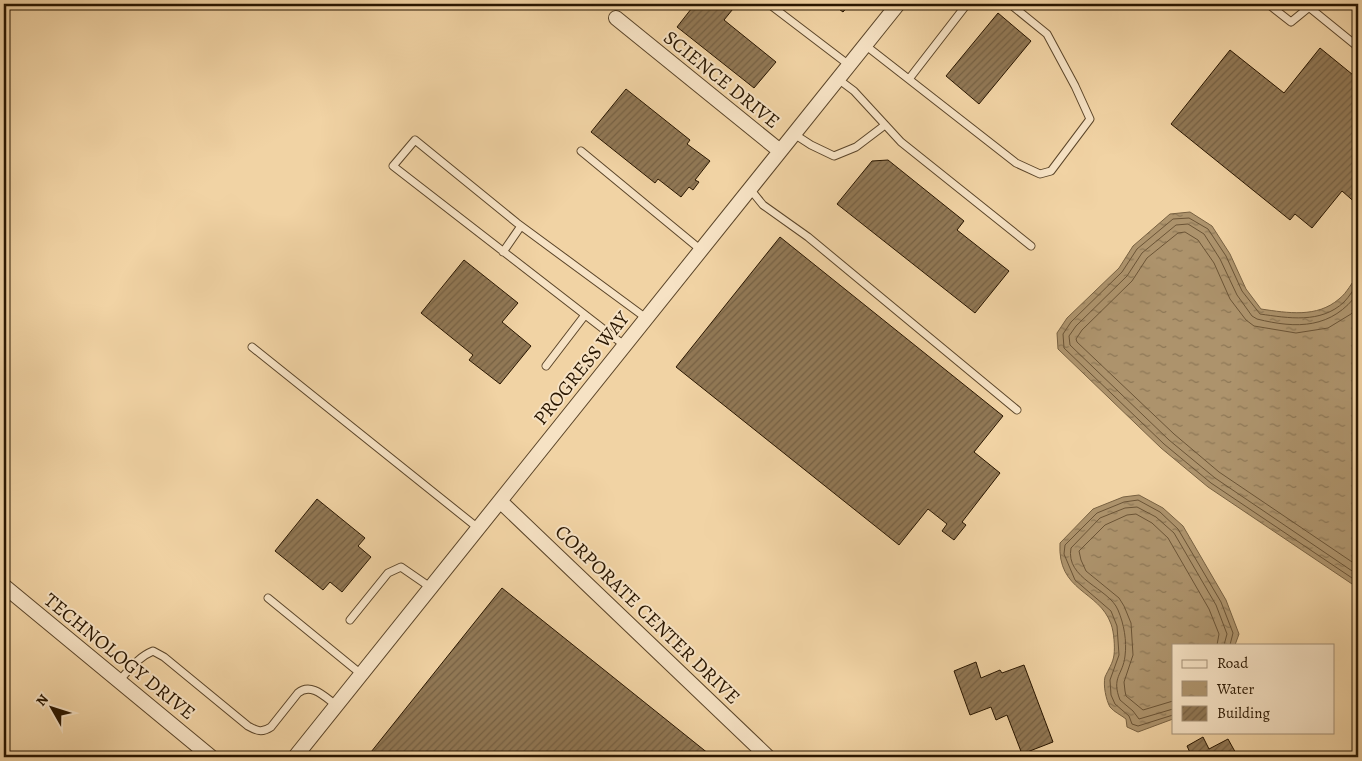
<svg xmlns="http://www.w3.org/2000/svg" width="1362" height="761" font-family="Alegreya,serif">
  <defs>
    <pattern id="water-ripples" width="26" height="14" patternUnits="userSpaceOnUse" patternTransform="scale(1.25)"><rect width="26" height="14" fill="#ad936c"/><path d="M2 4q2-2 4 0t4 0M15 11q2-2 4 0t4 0" fill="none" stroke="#8d7756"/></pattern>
    <pattern id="building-hatch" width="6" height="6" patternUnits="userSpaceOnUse" patternTransform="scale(1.25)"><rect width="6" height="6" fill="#917855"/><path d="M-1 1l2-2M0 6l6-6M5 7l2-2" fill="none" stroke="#766144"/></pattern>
  </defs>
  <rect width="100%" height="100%" fill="#f1d3a4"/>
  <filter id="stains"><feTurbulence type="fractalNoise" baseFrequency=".004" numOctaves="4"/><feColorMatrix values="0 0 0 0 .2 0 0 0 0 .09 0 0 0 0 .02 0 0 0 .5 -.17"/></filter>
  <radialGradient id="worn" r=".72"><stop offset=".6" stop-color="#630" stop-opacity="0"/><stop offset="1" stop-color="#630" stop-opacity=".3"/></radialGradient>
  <!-- water -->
  <path fill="url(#water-ripples)" stroke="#786141" d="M1190 212 1212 226 1230 254 1246 289 1261 309C1288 313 1317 318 1339 299 1347 293 1352 282 1358 275V588L1208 487 1161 448 1058 349 1057 333 1067 318 1119 268 1133 246 1170 214Z
    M1139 495 1163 508 1183 526 1226 600 1239 634 1235 645H1173V719L1138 732 1127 727 1126 719C1121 715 1114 712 1110 707 1106 700 1103 685 1105 677 1108 670 1113 663 1114 655 1115 647 1114 632 1111 624 1099 590 1057 592 1060 543L1093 509 1123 497Z"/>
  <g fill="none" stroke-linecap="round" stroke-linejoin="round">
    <!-- shore -->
    <path stroke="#6b5436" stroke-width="1" d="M1358 283C1354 289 1349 297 1344 302 1321 324 1288 318 1260 314L1242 291 1226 256 1208 229 1189 218 1173 219 1137 249 1122 272 1071 322 1063 334 1064 348 1164 444 1211 483 1358 582
      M1358 293C1332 329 1297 329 1257 319L1252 316 1237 295 1220 259 1204 234 1188 224 1176 225 1142 253 1127 276 1076 326 1069 336 1070 345 1169 440 1215 478 1358 575
      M1358 306 1351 314 1328 328 1296 333 1254 326 1246 320 1230 299 1214 263 1198 240 1185 232 1178 233 1147 258 1132 281 1082 330 1076 339 1077 342 1174 434 1219 472 1358 566
      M1173 701 1143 710 1126 696 1125 691 1124 682 1133 655 1131 623 1124 606 1119 598 1086 571 1081 560 1079 551 1105 525 1127 515 1136 514 1152 523 1168 538 1209 609 1219 634 1217 645
      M1173 709 1139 719 1133 711 1120 700C1111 677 1123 675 1125 656 1127 641 1124 624 1118 610 1109 588 1065 579 1071 548L1100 518 1125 508 1137 507 1156 517 1174 533 1216 605 1227 634 1224 645
      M1173 715 1138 726 1132 724 1129 716 1115 704 1111 695 1110 680 1119 655 1117 626 1111 611 1075 580 1064 554 1065 545 1097 513 1124 502 1138 500 1160 512 1178 529 1221 602 1233 633 1230 645"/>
  </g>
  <!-- building -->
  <path fill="url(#building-hatch)" stroke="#291600" d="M695 4H737L724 20 776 62 754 88 677 27Z
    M832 4H850L843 12Z
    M998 13 1031 41 979 104 946 76Z
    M1320 48 1358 79V205L1342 191 1312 228 1295 214 1290 220 1171 124 1230 50 1284 93Z
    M626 89 690 140 687 144 710 161 695 180 699 182 693 190 689 187 681 197 658 179 655 183 591 132Z
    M888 160 964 221 957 230 1009 271 975 313 837 204 872 161Z
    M780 237 1003 416 974 452 1000 473 962 522 966 525 954 540 942 531 947 524 928 509 899 545 676 367Z
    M464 260 518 303 502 322 531 346 500 384 469 360 473 355 421 313Z
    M317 499 365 538 358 546 371 557 342 592 330 582 323 590 275 551Z
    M502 588 709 754 707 757H367Z
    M976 662 981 678 1000 670 1002 673 1024 665 1053 742 1022 754 1007 715 996 720 991 707 970 715 954 671Z
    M1203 737 1209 749 1228 739 1238 757H1208L1206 754 1199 757H1192L1187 746Z"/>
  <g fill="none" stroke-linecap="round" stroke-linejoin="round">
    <!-- service casing -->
    <g stroke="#5b4529" stroke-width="9">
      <path id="service" d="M769 4 849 65
        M1268 4 1291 22 1313 4
        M1310 8 1358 47
        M865 45 1016 163 1040 174 1051 171 1090 119 1075 86 1047 34 1010 4
        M838 79 854 91 901 142 1031 246
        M909 79 967 4
        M794 134 811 145 834 156 856 147 885 125
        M581 151 701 250
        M750 189 763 205 808 237 1017 410
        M503 252 521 226
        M624 345 393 166 415 140 517 223 646 318
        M252 347 478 528
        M546 366 585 315
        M268 598 361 674
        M350 620 388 573 401 567 430 587
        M119 681C129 670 138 657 153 651L164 657 248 726C257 731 262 733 271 727L298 693C311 682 325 697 336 705"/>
    </g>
    <!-- minor casing -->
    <g stroke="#5b4529" stroke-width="16">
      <path id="minor" d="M616 18 780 151
        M500 501 768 757
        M4 586 211 757
        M295 757 898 4"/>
    </g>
    <!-- service -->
    <use href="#service" stroke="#f6e2c4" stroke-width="7"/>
    <!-- minor -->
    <use href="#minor" stroke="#f6e2c4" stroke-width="14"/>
  </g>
  <g text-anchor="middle" stroke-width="4" stroke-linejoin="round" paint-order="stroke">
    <!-- street labels -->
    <g font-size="20" fill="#291600" stroke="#f6e2c4">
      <text transform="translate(722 79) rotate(39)" y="7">SCIENCE DRIVE</text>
      <text transform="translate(581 368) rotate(-51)" y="7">PROGRESS WAY</text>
      <text transform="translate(648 614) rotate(44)" y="7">CORPORATE CENTER DRIVE</text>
      <text transform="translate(120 656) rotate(39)" y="7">TECHNOLOGY DRIVE</text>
    </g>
  </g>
  <!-- margin -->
  <rect width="1362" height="761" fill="none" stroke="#f1d3a4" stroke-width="20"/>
  <rect x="5" y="5" width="1352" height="751" fill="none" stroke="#291600" stroke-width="2.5"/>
  <rect x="10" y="10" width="1342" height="741" fill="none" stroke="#291600"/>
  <!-- legend -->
  <rect x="1172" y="644" width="162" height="90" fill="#f6e2c4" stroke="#a49076"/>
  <rect x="1182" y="660" width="25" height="8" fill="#f6e2c4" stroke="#a49076"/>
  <text x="1217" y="668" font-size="15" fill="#291600">Road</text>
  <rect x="1182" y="681" width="25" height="15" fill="url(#water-ripples)" stroke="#a49076"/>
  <text x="1217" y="694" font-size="15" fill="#291600">Water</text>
  <rect x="1182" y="706" width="25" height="15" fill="url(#building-hatch)" stroke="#a49076"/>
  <text x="1217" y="718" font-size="15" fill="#291600">Building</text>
  <!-- north arrow -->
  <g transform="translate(52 708) rotate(309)" stroke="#f6e2c4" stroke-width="4" paint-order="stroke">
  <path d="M0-4L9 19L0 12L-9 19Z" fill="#291600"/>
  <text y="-8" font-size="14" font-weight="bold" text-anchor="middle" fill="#291600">N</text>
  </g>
  <rect width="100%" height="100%" filter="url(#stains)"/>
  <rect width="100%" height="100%" fill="url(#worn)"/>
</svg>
